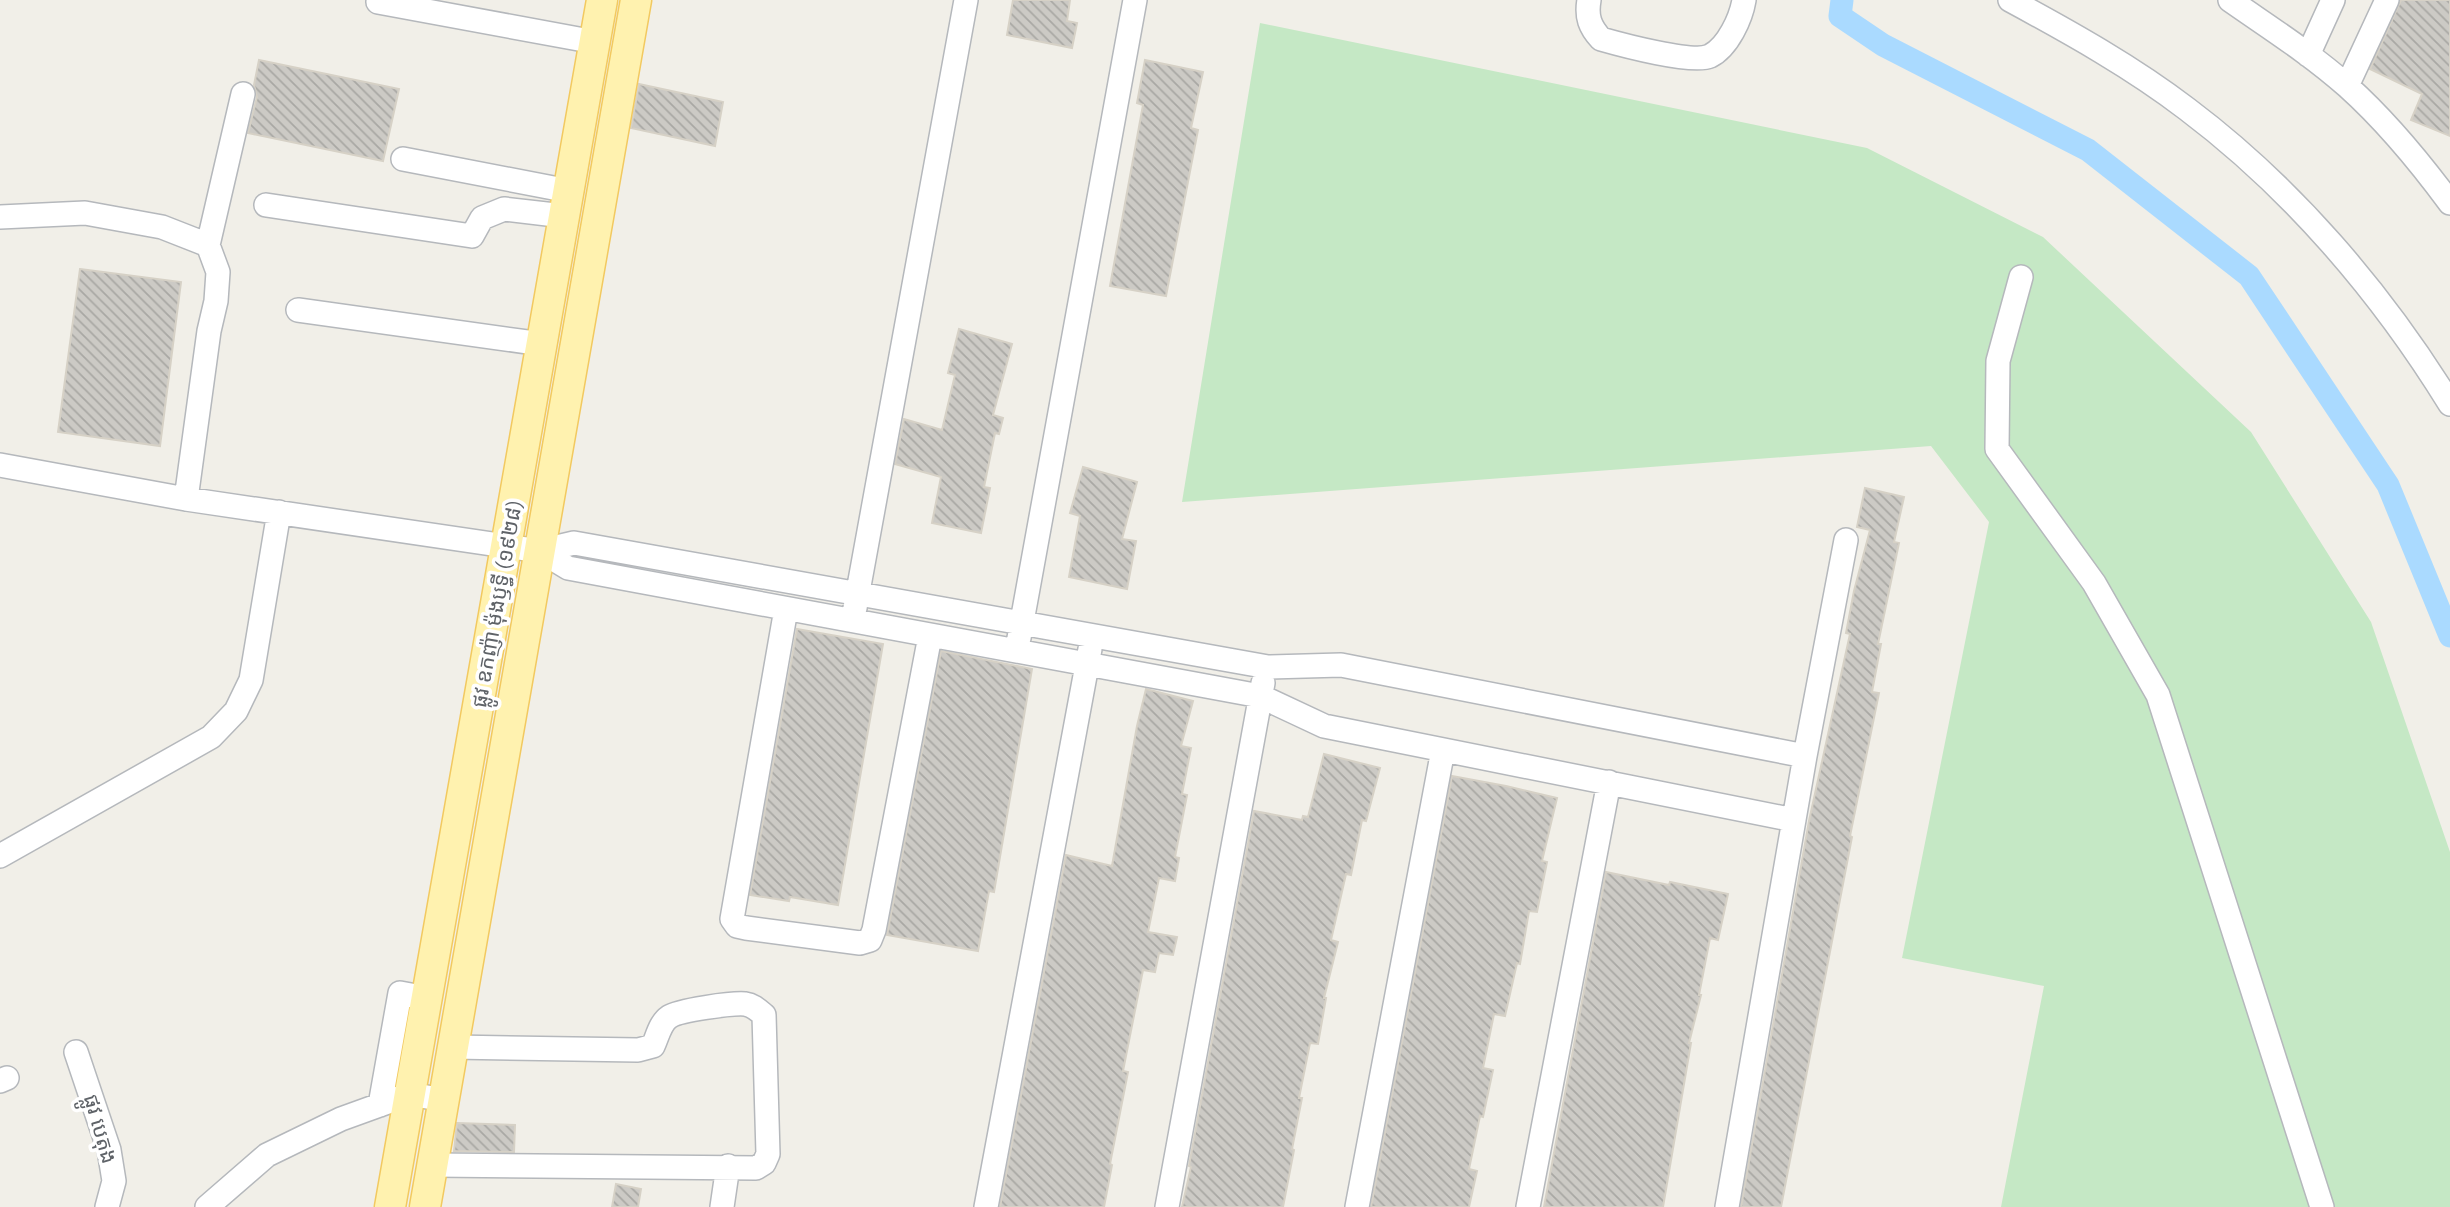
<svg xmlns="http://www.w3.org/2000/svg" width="2450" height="1207" font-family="'IBM Plex Sans','Noto Sans Khmer',sans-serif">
  <defs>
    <pattern id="building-back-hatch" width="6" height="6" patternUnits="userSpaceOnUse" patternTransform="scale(1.75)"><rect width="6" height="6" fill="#cccac5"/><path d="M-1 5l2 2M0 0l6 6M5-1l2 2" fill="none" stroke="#a9a8a4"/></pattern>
  </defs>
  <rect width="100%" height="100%" fill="#f1efe8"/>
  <!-- grass -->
  <path fill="#c5e8c5" d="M1260 23 1867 148 2043 237 2251 432 2371 622 2450 852V1207H2001L2044 986 1902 958 1989 522 1931 446 1182 502Z"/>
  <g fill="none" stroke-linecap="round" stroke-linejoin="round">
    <!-- canal -->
    <path stroke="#aadaff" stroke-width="23" d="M1842 0 1840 16 1883 45 2088 150 2249 276 2388 485 2450 636"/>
  </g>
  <!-- building -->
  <path fill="url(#building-back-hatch)" stroke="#d6d1c6" stroke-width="2" d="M1013 0H1070L1067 21 1077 23 1072 48 1007 35Z
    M2401 0H2450V136L2411 120 2422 94 2370 69Z
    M259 60 399 89 383 161 248 133 257 97 254 85Z
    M1145 60 1203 72 1191 128 1198 130 1166 296 1110 286 1143 105 1137 103Z
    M639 84 723 102 715 146 631 128Z
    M80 269 181 282 160 446 58 432Z
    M959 329 1012 344 993 415 1003 418 999 434 995 433 984 487 990 488 981 533 932 523 941 477 895 464 904 419 942 430 955 375 948 373Z
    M1083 467 1137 482 1122 539 1136 541 1127 589 1069 577 1080 516 1070 513Z
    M1865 488 1904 497 1894 542 1899 543 1878 644H1881L1872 692 1879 693 1850 836 1852 837 1781 1207H1741L1809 821 1850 634 1846 633 1854 591 1870 530 1857 527Z
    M797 629 883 644 838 905 790 897 789 901 750 895Z
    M941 651 1032 669 994 892 989 891 978 951 887 935Z
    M1146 689 1193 701 1181 746 1191 748 1182 794 1187 795 1175 857 1179 858 1175 881 1159 878 1148 932 1177 937 1173 955 1159 953 1155 972 1143 970 1123 1071 1128 1072 1110 1164 1112 1165 1104 1207H1000L1066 855 1112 866 1137 726Z
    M1324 754 1380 768 1366 821 1362 820 1351 875 1346 874 1331 940 1338 942 1324 998H1326L1318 1044 1310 1043 1299 1098H1302L1292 1149 1294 1150 1283 1207H1182L1191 1167 1189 1166 1254 811 1302 820 1303 816 1308 817Z
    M1452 776 1506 786 1557 798 1542 861 1547 862 1537 912 1529 911 1520 964 1517 963 1505 1016 1494 1014 1483 1068 1493 1070 1483 1117 1480 1116 1469 1169 1477 1171 1469 1207H1371Z
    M1606 872 1669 885 1670 882 1728 894 1718 940 1710 938 1699 995H1701L1689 1043H1691L1663 1207H1544Z
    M457 1123 515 1125 514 1152 454 1151Z
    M616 1184 641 1189 638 1207H612Z"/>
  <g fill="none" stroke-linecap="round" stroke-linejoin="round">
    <!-- minor casing -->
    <g stroke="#b5b8bc" stroke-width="26">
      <path id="minor" d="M1589 0C1586 17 1590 27 1601 39 1622 45 1693 64 1710 56 1728 47 1741 18 1744 0
        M2010 0C2071 33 2132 67 2187 109 2292 188 2381 292 2450 404
        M2230 0C2270 28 2311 54 2347 86 2386 121 2419 161 2450 203
        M378 2 595 42
        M2308 55 2333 0
        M2347 86 2387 0
        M403 159 569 191
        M266 205 472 236 482 218 504 209 564 216
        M0 217 85 213 162 227 208 245 218 272 216 301 209 331 186 499
        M208 245 243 94
        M2021 277 1998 361 1997 449 2094 583 2158 695 2322 1207
        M298 310 542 344
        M0 465 186 499 540 551 574 543 1268 667 1341 665 1805 756
        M540 551 568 568 1260 696 1324 726 1794 820
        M855 608 966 0
        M786 609 732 919 737 926 746 928 860 943 870 940 874 930 930 636
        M1019 638 1135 0
        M0 856 211 737 236 711 251 680 279 512
        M76 1052 109 1150 114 1181 107 1207
        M0 1081 7 1078
        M380 1105 400 993 427 998
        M433 1165 756 1168 764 1163 768 1154 764 1015C758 1010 753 1005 745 1004 732 1003 679 1010 669 1017 660 1023 657 1038 653 1046L638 1050 453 1047
        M207 1207 267 1155 341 1119 410 1094 444 1100
        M722 1207 728 1166
        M986 1207 1090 649
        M1167 1207 1263 683
        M1357 1207 1443 750
        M1528 1207 1609 782
        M1727 1207 1805 756 1846 540"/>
    </g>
    <!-- major casing -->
    <g stroke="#f2c960" stroke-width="33">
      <path id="major" d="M390 1207 602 0
        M425 1207 636 0"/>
    </g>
    <!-- minor -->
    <use href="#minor" stroke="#fff" stroke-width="23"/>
    <!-- major -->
    <use href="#major" stroke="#fff2af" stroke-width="30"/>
  </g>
  <g text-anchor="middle" stroke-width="7" stroke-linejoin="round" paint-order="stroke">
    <!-- street labels -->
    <g font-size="21" fill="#5f6368" stroke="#fff">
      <text transform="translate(497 604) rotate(-80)" y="7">ផ្លូវ ឧកញ៉ា ម៉ុងឫទ្ធី (១៩២៨)</text>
      <text transform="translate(100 1129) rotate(74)" y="7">ផ្លូវ បេតុង</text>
    </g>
  </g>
</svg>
